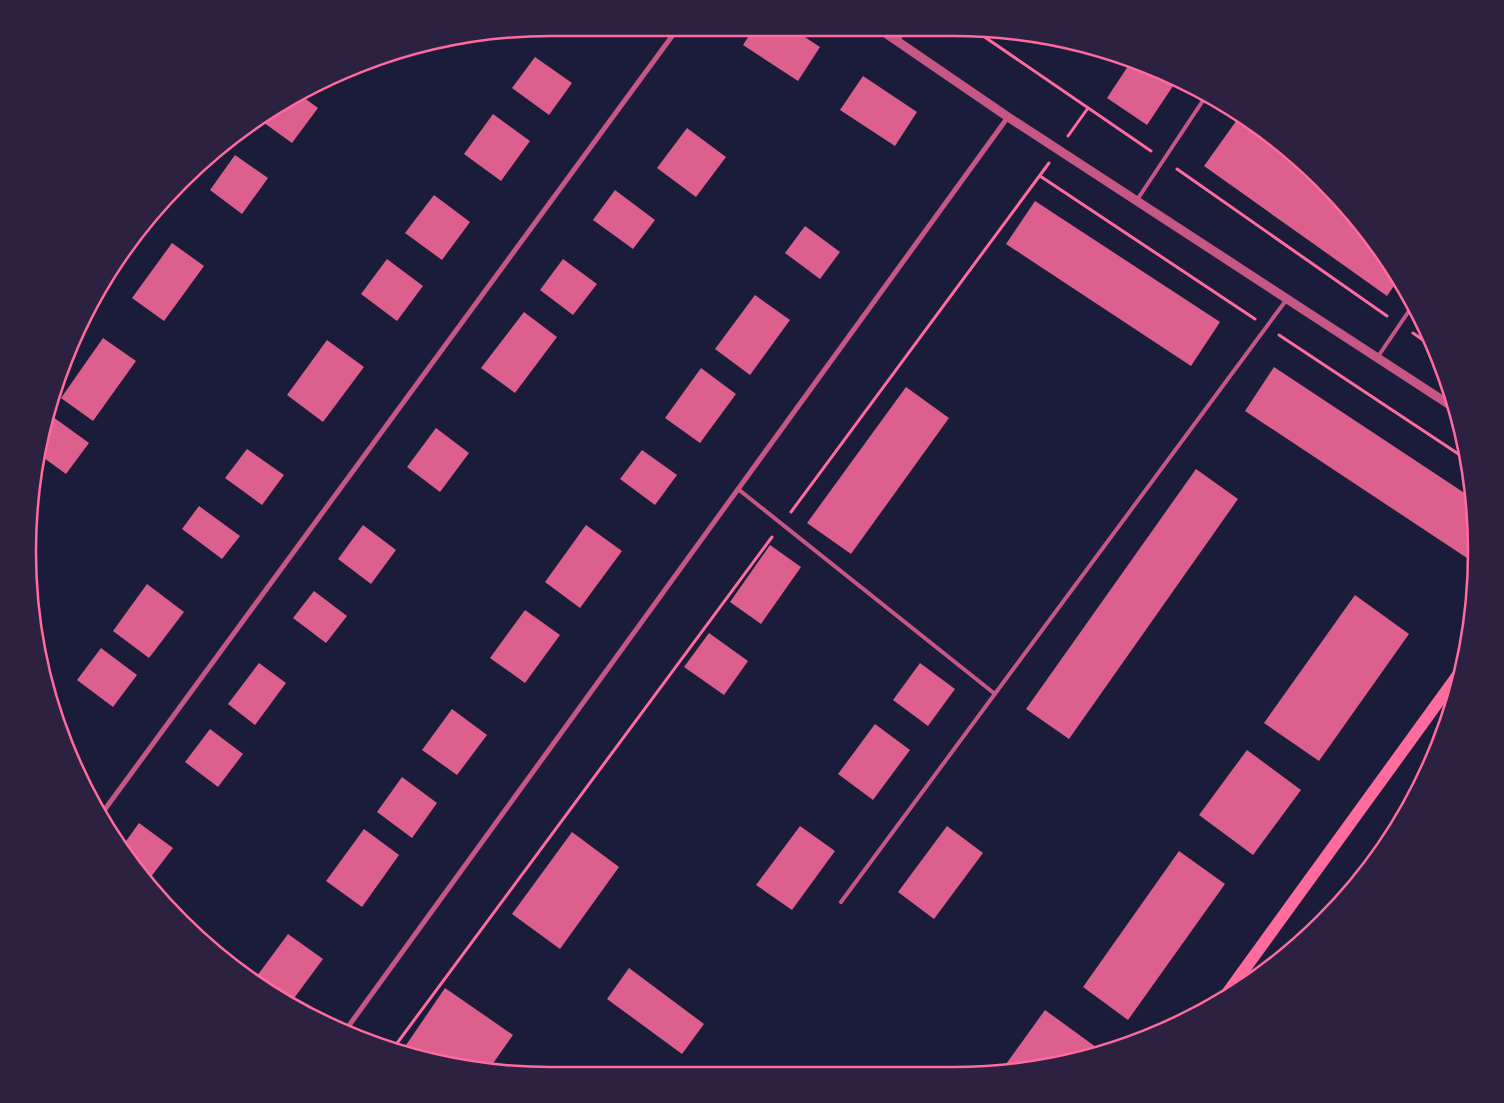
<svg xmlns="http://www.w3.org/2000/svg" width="1504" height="1103" font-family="'Open Sans',sans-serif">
  <rect width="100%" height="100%" fill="#1b1b3a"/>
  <!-- building -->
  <path fill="#dd5f8e" d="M754 28H791L820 47 798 81 743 45Z
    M535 57 572 83 549 115 512 88Z
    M1132 60 1153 68 1177 80 1147 125 1107 98Z
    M863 76 917 112 895 146 840 110Z
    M299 94 318 108 292 143 260 120 289 98Z
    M493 114 530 141 501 181 464 154Z
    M1239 117 1302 162 1368 233 1398 280 1387 296 1204 166Z
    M687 128 726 157 696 197 657 168Z
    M235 155 268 178 242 214 210 190Z
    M615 190 655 220 633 249 593 220Z
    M434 195 470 222 442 260 405 233Z
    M1035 201 1220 322 1191 366 1006 244Z
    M805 226 840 252 820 279 785 253Z
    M172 243 204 266 164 321 132 298Z
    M387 259 423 286 397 321 361 294Z
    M563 259 597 284 573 315 540 290Z
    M755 295 790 320 750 375 715 349Z
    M524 312 557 337 515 393 481 368Z
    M103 338 136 361 93 421 61 398Z
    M327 340 364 367 323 422 287 395Z
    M1274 367 1472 498 1475 518 1473 562 1245 411Z
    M701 368 736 394 700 443 665 418Z
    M906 387 949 418 851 554 807 523Z
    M49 414 89 443 66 474 37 453Z
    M436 428 469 453 440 492 407 467Z
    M247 449 284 475 262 505 225 478Z
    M642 450 677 475 655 505 620 479Z
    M1196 469 1238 499 1069 739 1026 709Z
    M199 506 240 536 222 559 182 529Z
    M363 525 396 550 371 584 338 559Z
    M586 525 622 551 580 608 545 582Z
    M770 545 801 567 761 624 730 602Z
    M147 584 184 612 149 658 113 631Z
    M314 591 347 616 326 643 293 618Z
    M1355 595 1409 634 1319 761 1264 723Z
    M525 610 560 635 525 683 490 658Z
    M709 633 748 661 724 695 684 667Z
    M101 648 137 675 113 707 77 680Z
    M259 663 286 683 255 725 228 704Z
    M920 663 955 689 928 726 893 700Z
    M452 709 487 735 457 775 422 750Z
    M875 724 910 750 873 800 838 774Z
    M210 729 243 754 218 787 185 762Z
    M1247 750 1301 790 1253 855 1199 815Z
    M402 777 437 803 412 838 377 812Z
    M139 823 173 848 147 882 121 848Z
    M800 826 835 851 792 910 756 885Z
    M947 826 983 853 934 919 898 892Z
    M364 829 399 855 362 907 326 881Z
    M572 832 619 867 560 949 512 914Z
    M1179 851 1225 884 1128 1020 1083 987Z
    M288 934 323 959 289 1005 254 980Z
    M629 968 704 1024 682 1054 607 999Z
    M445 988 513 1035 489 1069 402 1051Z
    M1045 1010 1100 1050 1021 1071H1001Z"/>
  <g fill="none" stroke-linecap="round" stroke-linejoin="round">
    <!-- path -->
    <path stroke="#ff6b9d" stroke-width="3" d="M973 29 1151 151
      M1068 136 1088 108
      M1177 169 1387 316
      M1040 176 1255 319
      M1413 333 1433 347
      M1279 335 1466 459
      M791 512 1049 163
      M392 1050 772 537"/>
    <!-- service -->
    <path stroke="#c65784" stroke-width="4" d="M897 42 906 28
      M1137 200 1206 96
      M1377 358 1413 305
      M738 489 995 694
      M841 902 1287 299"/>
    <!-- minor -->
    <path stroke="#c65784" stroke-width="5" d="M100 816 678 28
      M345 1031 1008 117"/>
    <!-- tertiary -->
    <path stroke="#c65784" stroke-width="9" d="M878 28 1008 117 1456 409"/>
    <!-- primary -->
    <path stroke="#ff6b9d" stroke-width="12" d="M1228 992 1460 672"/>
  </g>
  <!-- crop -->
  <path d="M0 0H1504V1103H0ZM551 36H953A515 515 0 0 1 1468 551V552A515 515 0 0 1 953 1067H551A515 515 0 0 1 36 552V551A515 515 0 0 1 551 36Z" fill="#2d2142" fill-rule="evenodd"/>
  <path fill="none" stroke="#ff6b9d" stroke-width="2.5" d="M551 36H953A515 515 0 0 1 1468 551V552A515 515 0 0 1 953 1067H551A515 515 0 0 1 36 552V551A515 515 0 0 1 551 36Z"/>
</svg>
